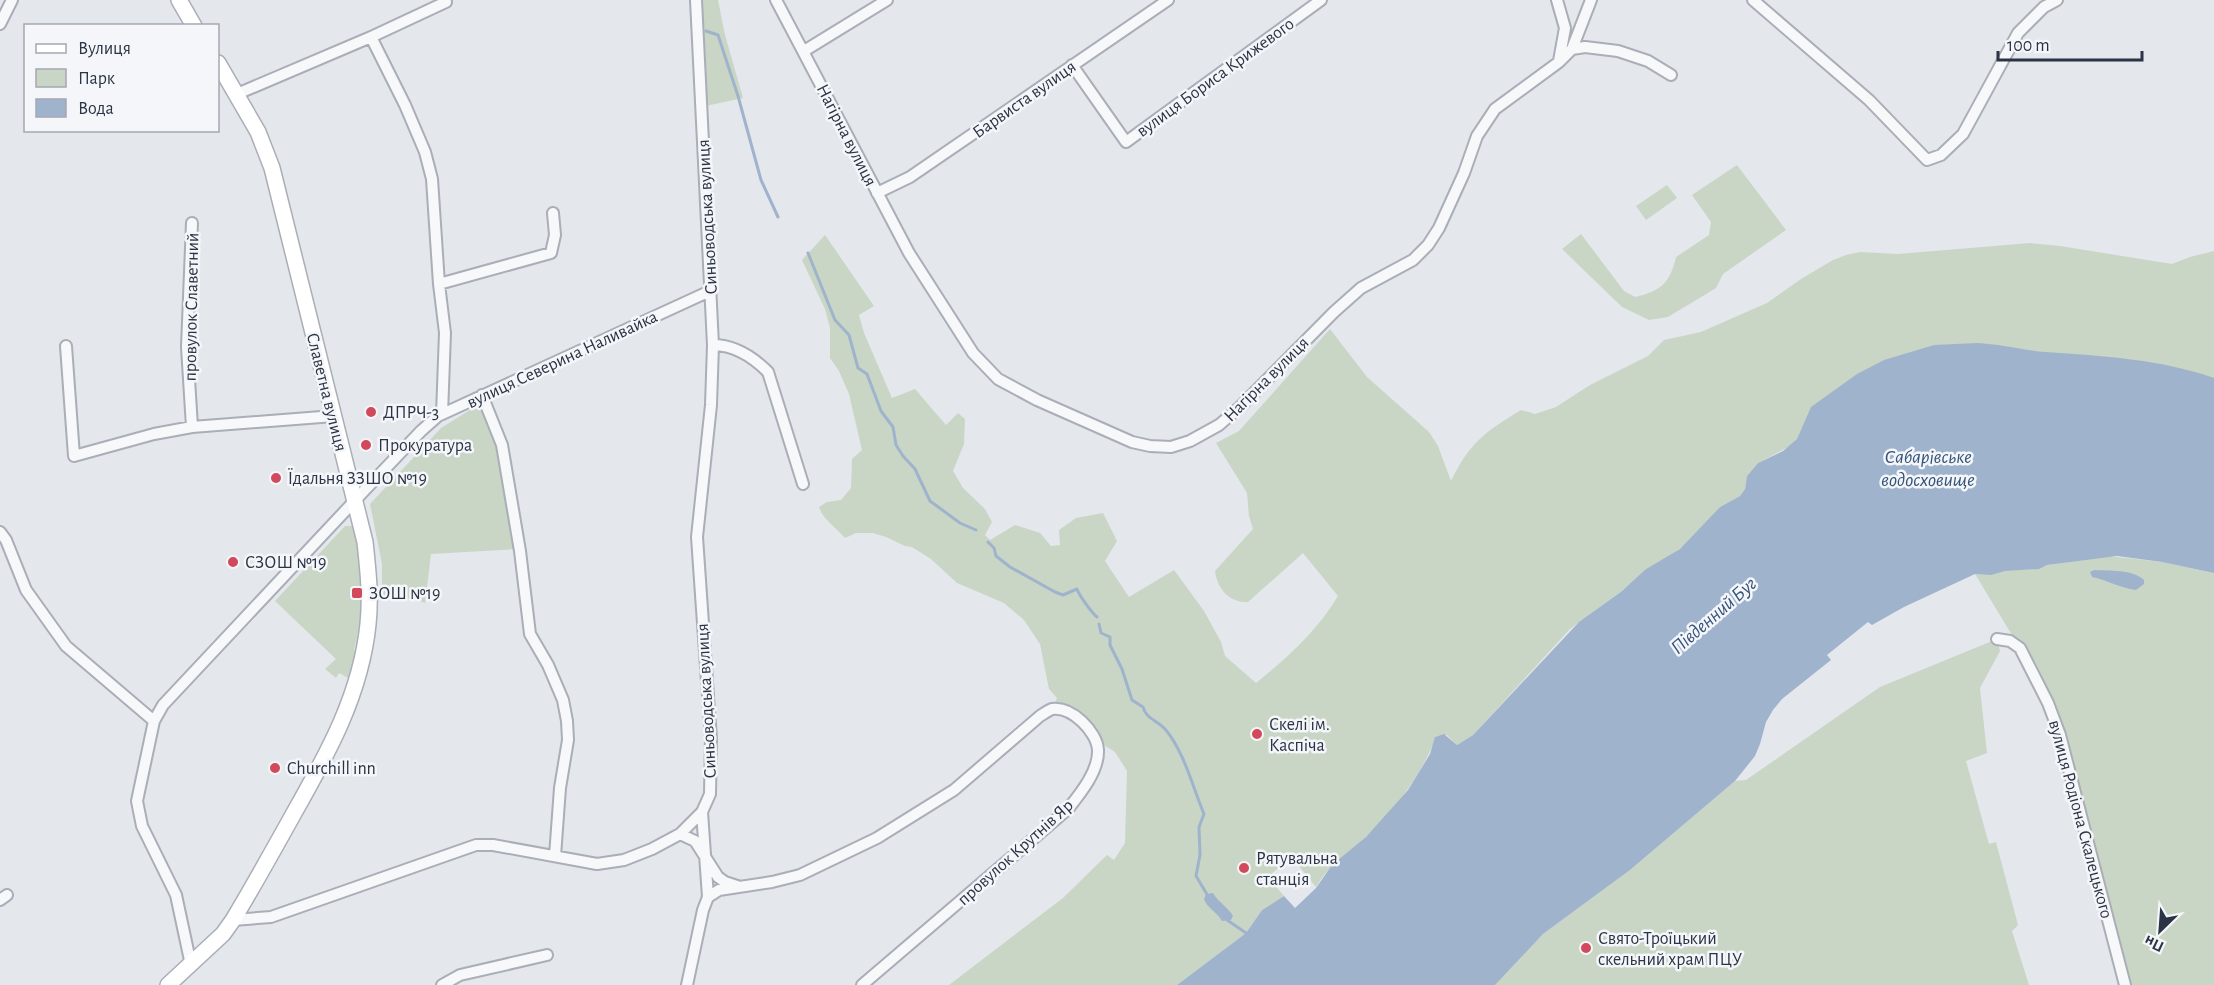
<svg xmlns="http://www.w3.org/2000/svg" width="2214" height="985" font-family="'Alegreya Sans',sans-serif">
  <rect width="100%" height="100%" fill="#e4e7ec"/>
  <!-- green -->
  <path fill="#c9d6c5" d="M696 0H718L725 35 743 98 701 107Z
    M1737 165 1786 230 1723 274 1716 288 1668 317 1649 320 1622 307 1562 249 1581 234 1624 291 1635 297C1661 291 1670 283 1676 257L1709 235 1711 222 1692 195Z
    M1667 185 1677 198 1646 220 1636 206Z
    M825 235 874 306 859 315 864 333 892 398 915 389 946 425 958 413 965 419 964 444 953 471 963 488 985 509 992 522 985 535 990 540 1015 525 1040 533 1051 546 1060 545 1059 530 1076 518 1103 513 1117 541 1105 561 1129 597 1174 570 1204 611 1221 642 1225 656 1256 683C1286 659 1318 630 1338 596L1303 553 1248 602C1229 603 1217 588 1215 571L1253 529 1249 516 1247 493 1216 443 1239 431 1330 329 1367 377 1429 432 1438 446 1451 481C1470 442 1485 432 1521 410L1535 414 1556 407 1590 385 1648 356 1664 340 1701 332 1767 303 1801 279 1833 260 1846 255 1860 252 1898 254 2030 243 2060 246 2172 264 2190 257 2214 251V401L1806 423 1797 439 1790 446 1758 463 1747 476 1745 489 1740 496 1720 507 1686 544 1674 553 1646 569 1631 584 1570 629 1473 735 1457 745 1447 735 1437 736C1420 776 1400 803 1368 835 1348 856 1332 860 1316 887L1294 860 1295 853 1268 877 1284 896 1262 910 1246 933 1177 985H949L1063 898 1107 855 1114 860 1125 843 1127 771 1115 752 1096 740 1088 728 1052 709 1057 698 1049 689 1040 644 1024 620 1004 603 957 583 931 559 912 547 905 546 886 537 873 533H856L845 538C836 527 823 520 819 507L827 502 841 500 851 488 852 459 862 450 849 394 839 371 830 358V328L825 309 802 260Z
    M483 402 501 445 518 549 431 554 425 603 413 599 382 596V564L370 504 441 428Z
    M345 526H353C362 567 365 609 354 650L360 652 352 680 339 673 336 678 325 669 336 659 275 601Z
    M2108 556 2162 562 2214 573V985H2125L2060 735 2018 645 1975 574C1989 575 1991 573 2003 571 2018 569 2033 572 2047 565Z
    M1997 639 2000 651 1980 688 1987 753 1966 761 1989 844 1996 842 2018 925 2012 931 2029 985H1492L1543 934 1630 870 1735 781 1746 780 1880 687Z"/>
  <!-- water -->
  <path fill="#9fb4cc" d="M1977 343C2000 344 2022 350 2046 352 2102 356 2160 359 2214 378V573L2162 562 2117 556 2047 565 2039 569 2005 571 1991 575 1975 574 1904 607 1872 625 1868 622 1827 655 1831 660 1782 699 1773 710 1766 722 1760 744 1755 756 1735 781 1630 870 1543 934 1495 985H1177L1246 933 1262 910 1284 896 1295 908 1316 888 1332 865 1366 837 1408 790 1430 754 1435 737 1444 734 1457 745 1473 735 1579 622 1622 591 1646 569 1680 549 1720 507 1740 496 1745 489 1747 476 1758 463 1783 451 1797 439 1811 407 1857 374 1884 360 1934 345Z
    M2094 570C2110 571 2132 569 2144 580V584L2136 590C2120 588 2107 580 2092 577L2090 572Z
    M1213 893C1218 902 1228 907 1233 916L1231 920 1222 921C1217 912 1207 908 1204 899L1206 894Z"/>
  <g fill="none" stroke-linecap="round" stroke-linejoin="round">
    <!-- stream -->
    <path stroke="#9fb4cc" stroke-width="3" d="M706 31 718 35 738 96 761 180 778 217
      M808 253 835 320 849 335 858 368 867 374 881 411 893 427 896 445 903 456 915 469 930 501 960 523 976 530
      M988 542 994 548 996 556 1010 567 1055 592 1063 595 1077 589C1079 595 1091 612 1097 617
      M1099 624 1101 633 1110 637V645L1122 669 1132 700 1143 707C1146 719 1157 720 1165 729 1184 751 1193 788 1204 814L1199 827 1200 855 1196 876 1208 896
      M1227 920 1249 935"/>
    <!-- street casing -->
    <g stroke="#a9aeb7" stroke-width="14">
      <path id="street" d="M776 0 909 253 973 353 998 379 1037 400 1132 442 1150 446 1171 447 1190 441 1219 425 1240 407 1334 312 1361 288 1413 260 1428 245 1439 228 1464 173 1477 136 1495 109 1559 62 1572 49 1585 47 1618 51 1648 61 1671 75
        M1557 0 1565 28 1559 61
        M1753 0 1869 100 1927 160 1941 155 1963 134 2018 33 2044 7 2057 0
        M0 24 12 0
        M1572 49 1591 0
        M804 51 887 0
        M1072 65 1126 142 1321 0
        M237 94 371 37
        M877 193 910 177 1168 0
        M192 223 187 347 192 427
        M439 284 551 253 555 235 553 213
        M713 345C735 345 753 357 768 372L803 484
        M66 346 74 456 154 434 192 427 334 416
        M482 395 502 445 520 551 530 634 548 665 563 700 567 721 568 740 560 788 555 856
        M442 414 445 333 439 284 432 179 425 152 405 105 371 37 446 2 445 0
        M0 532 6 540 26 590 66 646 154 721
        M1997 639 2010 641 2020 648 2048 703 2060 735 2125 985
        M702 812 708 897
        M680 834 695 841 718 877 725 882 737 886
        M0 900 7 895
        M233 920 271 917 476 845H493L597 864 624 860 652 849 680 834 702 812 710 794 711 739 697 537 711 405 713 345 696 0
        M191 965 176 895 142 826 137 801 154 721 163 705 361 494 421 431 438 416 710 291
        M442 985 460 975 547 955
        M687 985 703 910 708 897 719 890 772 882 800 875 877 838 954 790 1040 716C1043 714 1049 710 1052 709 1072 706 1097 732 1098 750 1099 771 1080 794 1068 809L862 985"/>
    </g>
    <!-- secondary casing -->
    <g stroke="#a9aeb7" stroke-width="18">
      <path id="secondary" d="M179 0 194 26
        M168 985 223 934 233 920C254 885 274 849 294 813 328 753 361 694 368 624 371 596 368 570 365 542L272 168 258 132 218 63"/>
    </g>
    <!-- street -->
    <use href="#street" stroke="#f7f8fa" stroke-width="10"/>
    <!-- secondary -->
    <use href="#secondary" stroke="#fff" stroke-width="15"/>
  </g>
  <!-- markers -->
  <g fill="#d1495b" stroke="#f4f6f9" stroke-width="2">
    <circle cx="371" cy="412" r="6"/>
    <circle cx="366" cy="445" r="6"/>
    <circle cx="276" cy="478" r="6"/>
    <circle cx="233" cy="562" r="6"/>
    <rect x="351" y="587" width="12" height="12" rx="3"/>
    <circle cx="1257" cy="734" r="6"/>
    <circle cx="275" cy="768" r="6"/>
    <circle cx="1244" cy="868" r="6"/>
    <circle cx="1586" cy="948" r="6"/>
  </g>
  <g text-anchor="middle" stroke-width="5" stroke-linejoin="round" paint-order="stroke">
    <!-- street labels -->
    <g font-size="18" fill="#2b3445" stroke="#f4f6f9">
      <text transform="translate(1215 77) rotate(-36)" y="6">вулиця Бориса Крижевого</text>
      <text transform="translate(1024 99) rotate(-35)" y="6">Барвиста вулиця</text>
      <text transform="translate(847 135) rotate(63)" y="6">Нагірна вулиця</text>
      <text transform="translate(707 217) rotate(-93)" y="6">Синьоводська вулиця</text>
      <text transform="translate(191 307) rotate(-89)" y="6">провулок Славетний</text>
      <text transform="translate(562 359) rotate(-25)" y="6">вулиця Северина Наливайка</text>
      <text transform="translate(1266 379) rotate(-45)" y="6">Нагірна вулиця</text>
      <text transform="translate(327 392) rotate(76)" y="6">Славетна вулиця</text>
      <text transform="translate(706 701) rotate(-93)" y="6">Синьоводська вулиця</text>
      <text transform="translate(2081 819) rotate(75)" y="6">вулиця Родіона Скалецького</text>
      <text transform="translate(1015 852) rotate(-42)" y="6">провулок Крутнів Яр</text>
    </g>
    <!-- poi labels -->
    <g font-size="18" fill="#2b3445" stroke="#f4f6f9" text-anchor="start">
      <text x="383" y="418">ДПРЧ-3</text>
      <text x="378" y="451">Прокуратура</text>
      <text x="288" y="484">Їдальня ЗЗШО №19</text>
      <text x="245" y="568">СЗОШ №19</text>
      <text x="369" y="599">ЗОШ №19</text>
      <text x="1269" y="730">Скелі ім.<tspan x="1269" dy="21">Каспіча</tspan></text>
      <text x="287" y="774">Churchill inn</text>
      <text x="1256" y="864">Рятувальна<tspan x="1256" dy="21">станція</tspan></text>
      <text x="1598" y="944">Свято-Троїцький<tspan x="1598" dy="21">скельний храм ПЦУ</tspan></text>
    </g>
    <!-- water labels -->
    <g font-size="20" font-style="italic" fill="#34527a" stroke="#f4f6f9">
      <text x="1928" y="463">Сабарівське<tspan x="1928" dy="23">водосховище</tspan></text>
      <text transform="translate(1713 615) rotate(-41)" y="7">Південний Буг</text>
    </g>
  </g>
  <!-- legend -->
  <rect x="24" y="24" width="195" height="108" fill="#f4f6f9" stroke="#a4a8b1" stroke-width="1.5"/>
  <rect x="36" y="44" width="30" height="9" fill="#ffffff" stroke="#a4a8b1" stroke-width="1.5"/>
  <text x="78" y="54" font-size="18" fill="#2b3445">Вулиця</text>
  <rect x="36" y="69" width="30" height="18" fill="#c9d6c5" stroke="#a4a8b1" stroke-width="1.5"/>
  <text x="78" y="84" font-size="18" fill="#2b3445">Парк</text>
  <rect x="36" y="99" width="30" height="18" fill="#9fb4cc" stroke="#a4a8b1" stroke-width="1.5"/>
  <text x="78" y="114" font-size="18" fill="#2b3445">Вода</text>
  <!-- north arrow -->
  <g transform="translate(2160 931) rotate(205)" stroke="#f4f6f9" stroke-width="4.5" paint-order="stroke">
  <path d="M0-4.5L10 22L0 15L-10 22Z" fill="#2b3445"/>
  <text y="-9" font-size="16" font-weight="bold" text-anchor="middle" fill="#2b3445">Пн</text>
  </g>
  <!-- scale -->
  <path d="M1998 51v9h144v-9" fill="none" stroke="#2b3445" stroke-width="3"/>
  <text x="2007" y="51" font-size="18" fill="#2b3445" stroke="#f4f6f9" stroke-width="4.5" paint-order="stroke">100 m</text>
</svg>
